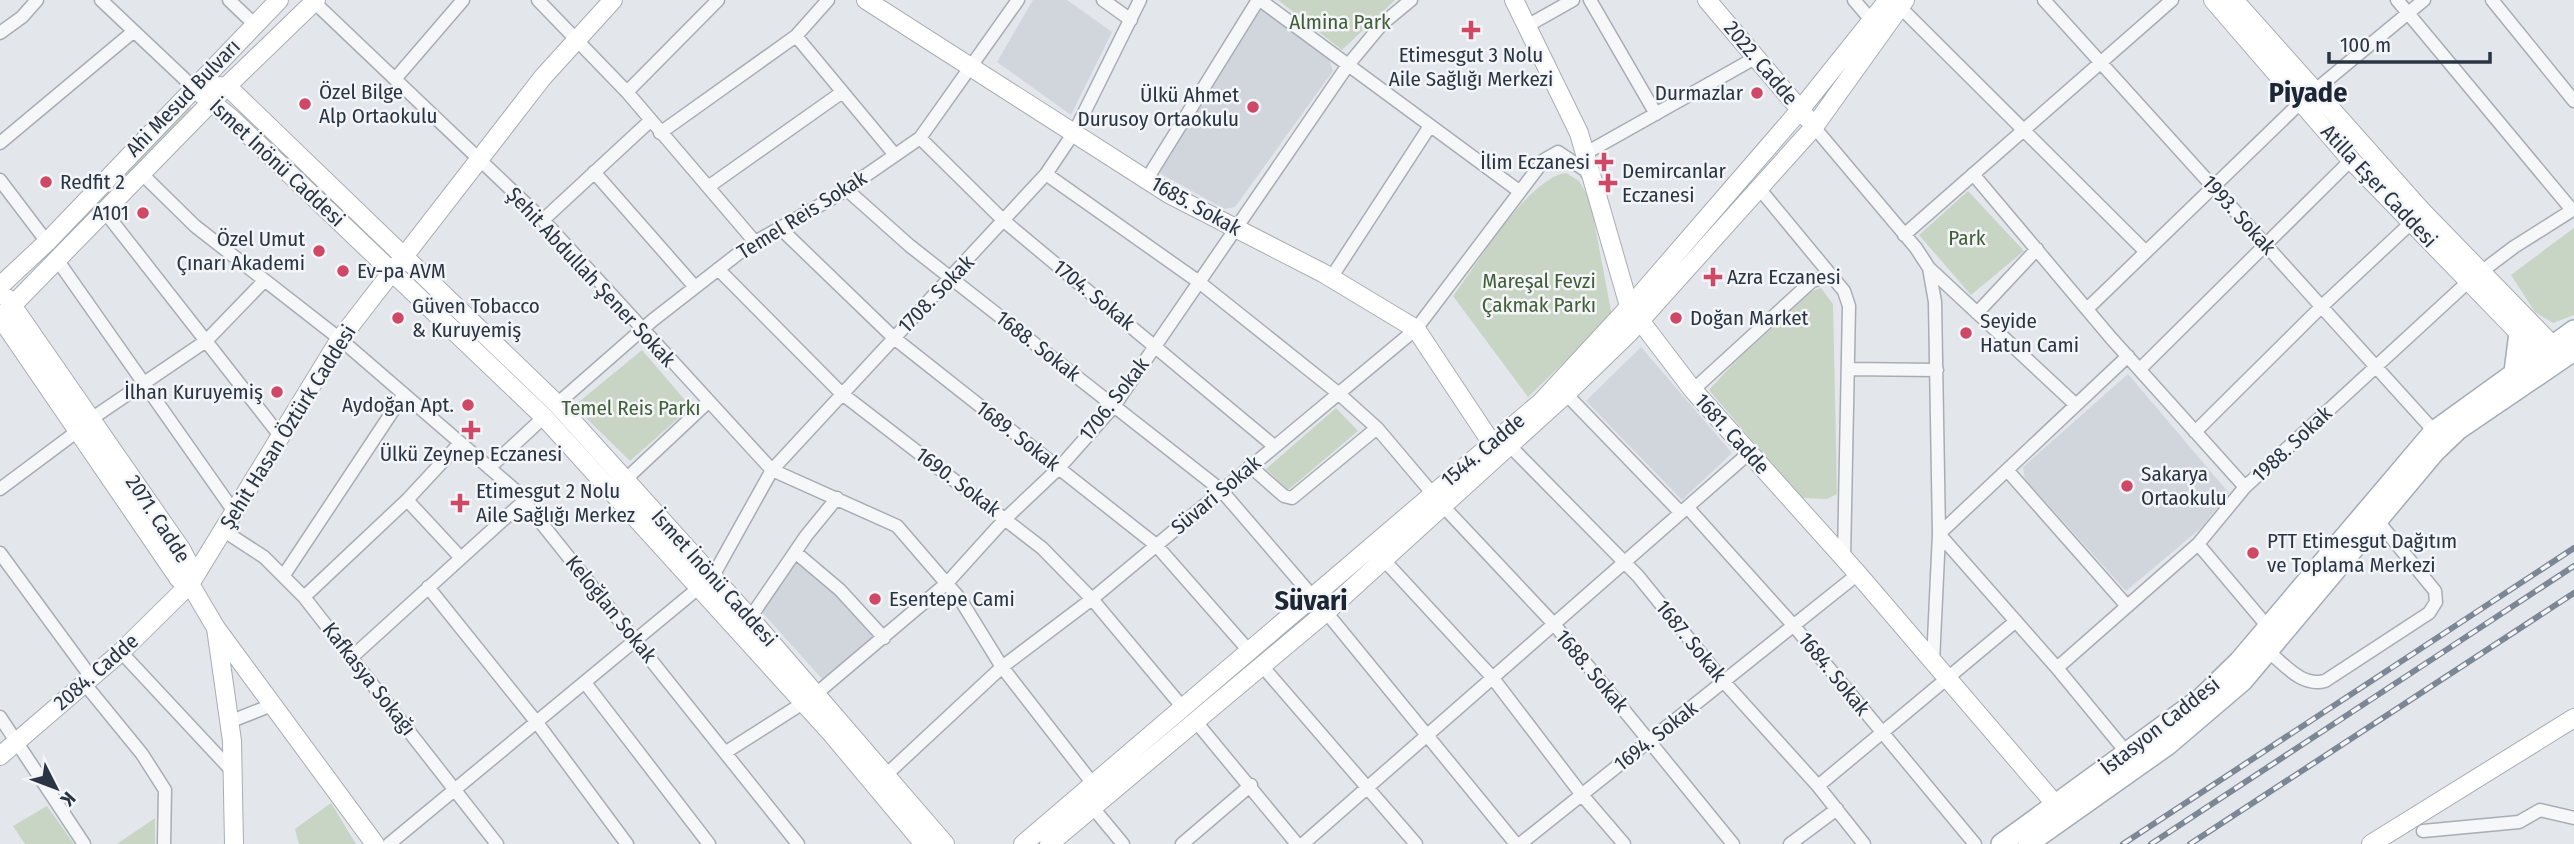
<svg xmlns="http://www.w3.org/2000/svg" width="2574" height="844" font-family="'Fira Sans Condensed',sans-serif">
  <rect width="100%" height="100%" fill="#e3e6eb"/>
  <!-- built -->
  <path fill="#d1d6dd" d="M1033 0H1067L1112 32 1071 115 997 62Z
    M1261 9 1329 59 1333 71 1235 207 1224 209 1156 171Z
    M1641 347 1732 453 1682 500 1586 401Z
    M2128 374 2229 493 2201 528 2126 591 2025 479 2023 467Z
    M797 562 830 589 874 636 823 680 761 611Z"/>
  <!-- green -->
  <path fill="#c9d5c4" d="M1278 0H1395L1342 50Z
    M189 106 192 109 14 293 82 216Z
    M1566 173 1579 181 1590 200 1612 316 1528 397 1453 296C1476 266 1529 177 1566 173Z
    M1968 191 2024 251 1971 295 1919 235Z
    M2574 228V315L2553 323 2535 312 2511 275Z
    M1821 288 1833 304 1837 494 1827 499 1801 498 1709 390 1735 362 1812 291Z
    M642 350 691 407 630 461 574 406Z
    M1336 408 1358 431 1288 490 1266 469Z
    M331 803 356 844H299L295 829Z
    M47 806 74 844H25L13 826Z
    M155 818V844H117Z"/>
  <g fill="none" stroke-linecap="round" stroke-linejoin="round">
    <!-- street casing -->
    <g stroke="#a8adb5" stroke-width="15">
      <path id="street" d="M101 0 193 87
        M229 0 254 24
        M538 0 627 92 755 242
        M1103 0 1131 20
        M1260 0 1519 191
        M1590 0 1656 114
        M1854 0 1872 21
        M2044 0 2434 431
        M2397 0 2572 210
        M2492 0 2574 101
        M314 2 543 220 772 470 897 526 960 599 1002 667 1093 784
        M1900 7 2146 252
        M1527 26 1573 0
        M0 33 22 17 37 0
        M796 36 895 155
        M395 79 463 0
        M627 92 718 0
        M1814 127 1916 248 1929 268 1935 302 1939 534 1933 662
        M660 133 796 36 828 0
        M920 138 1004 221 1274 446
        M0 143 134 31
        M1586 153 1755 58
        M594 172 695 287
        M142 174 195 226 340 339 515 490 798 844
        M1046 174 1199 282 1338 393 1377 428 1432 493
        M1973 174 2111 338 2245 487
        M1147 179 1258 0
        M0 180 47 242
        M708 187 841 93
        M1758 187 1844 291 1849 306 1844 558
        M846 189 910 246 1221 490 1313 597
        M105 212 281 437
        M543 220 651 120
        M780 228 894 338 1156 545 1250 652
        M1904 235 2172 0
        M58 261 235 513
        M1929 268 2076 405
        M718 269 841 393 1042 548 1092 599 1184 709
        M1331 278 1430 126
        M2087 309 2302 101 2424 0
        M1977 313 2037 249
        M1848 369 1937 370
        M2140 369 2351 160
        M1693 390 1812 281 1831 275
        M1566 394 1681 513
        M557 404 653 320 748 246 836 196 920 138 1018 0
        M91 419 206 341 264 281
        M2195 432 2321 307 2411 223
        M1509 445 1638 576 1724 682 1818 786 1864 844
        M1250 466 1284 496 1292 498 1377 428
        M489 468 544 417
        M2007 470 2127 606
        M626 479 708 402
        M0 489 79 430
        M407 500 461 558
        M1442 505 1553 623 1733 844
        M1688 508 1794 626 1975 844
        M224 531 264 557 304 597 497 844
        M2198 544 2268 627
        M795 552 840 590 884 638
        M0 553 91 677
        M1383 559 1492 677 1582 795 1624 844
        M284 575 404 394
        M428 587 538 724 627 844
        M304 597 407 500 460 443
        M1326 612 1516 844
        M750 618 806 536 837 498
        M121 652 233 772
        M2269 652C2286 666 2302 687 2325 681L2429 613 2436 602 2435 591 2377 520
        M352 657 524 501
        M1263 667 1416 844
        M2057 668 2198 544 2245 487 2469 281 2514 247 2574 209
        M84 683 142 754 165 790 164 844
        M586 684 709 844
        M817 693 947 583 1005 519 1059 468 1114 406 1348 65 1382 24 1411 0
        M0 717 84 844
        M229 722 272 705
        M1197 723 1297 844
        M726 752 803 703
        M2127 753 2057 668 1939 534 2128 356
        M887 774 1002 667 1092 599 1416 329 1544 160 1558 152 1585 170 1591 179
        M1818 786 2016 621
        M1094 809 1123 844
        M2423 831 2519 822 2540 810 2574 818
        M389 844 713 576 772 470 1046 174 1075 131 1140 0
        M1182 844 1251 785
        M1303 844 1749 453
        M1520 844 1858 574
        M1790 844 1837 809"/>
    </g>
    <!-- secondary casing -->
    <g stroke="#a8adb5" stroke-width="20">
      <path id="secondary" d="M866 0 1169 194 1323 273 1416 329 1491 442
        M1514 0 1579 133 1629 306 1693 390 1858 574 2056 805
        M1707 0 1808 119
        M2213 0 2351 160 2550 365
        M2234 0 2421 210 2562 355
        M193 87 227 86 557 404 750 618 945 844
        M193 87 232 119 544 417 831 733 924 844
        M0 286 47 242 279 0
        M7 298 181 549 190 566V584
        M0 317 179 579 190 584
        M0 318 227 86 316 0
        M190 584 216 628 232 741 234 844
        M216 628 375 844
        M0 756 121 652 190 584 340 339 543 77 613 0
        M1023 844 1541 402 1641 294 1800 110 1888 0
        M1049 844 1326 612 1566 394 1629 333 1814 127 1905 0
        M2371 844 2574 718"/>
    </g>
    <!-- primary casing -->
    <g stroke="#a2acb7" stroke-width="22">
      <path id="primary" d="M2514 372 2519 333
        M2001 844 2201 698 2239 661 2434 431 2574 330
        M2028 844 2168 745 2243 681 2435 452 2458 430 2574 351"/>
    </g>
    <!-- street -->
    <use href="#street" stroke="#f6f7f9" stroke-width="12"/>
    <!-- secondary -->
    <use href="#secondary" stroke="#fff" stroke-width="18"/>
    <!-- primary -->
    <use href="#primary" stroke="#fff" stroke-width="19"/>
    <!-- rail casing -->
    <g stroke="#7c8795" stroke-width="6">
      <path id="rail" d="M2123 844 2574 548
        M2151 844 2574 566
        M2190 844 2574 593"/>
    </g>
    <!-- rail -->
    <use href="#rail" stroke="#f3f5f8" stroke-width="3.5" stroke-dasharray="10" stroke-linecap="butt"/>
  </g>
  <!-- markers -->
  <g fill="#cf4865" stroke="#f3f5f8" stroke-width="2.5">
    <path d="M1467.5 19.5h7v7h7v7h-7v7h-7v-7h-7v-7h7z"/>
    <circle cx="1757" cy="93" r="7"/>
    <circle cx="305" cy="104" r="7"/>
    <circle cx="1253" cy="107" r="7"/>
    <path d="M1600.5 151.5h7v7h7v7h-7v7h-7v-7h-7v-7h7z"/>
    <circle cx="46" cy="182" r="7"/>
    <path d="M1604.5 172.5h7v7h7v7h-7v7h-7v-7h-7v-7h7z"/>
    <circle cx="143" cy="213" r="7"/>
    <circle cx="319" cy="251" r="7"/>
    <circle cx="343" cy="271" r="7"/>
    <path d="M1709.5 266.5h7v7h7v7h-7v7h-7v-7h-7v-7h7z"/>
    <circle cx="398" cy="318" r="7"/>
    <circle cx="1676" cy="318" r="7"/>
    <circle cx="1966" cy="333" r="7"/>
    <circle cx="277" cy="392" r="7"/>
    <circle cx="468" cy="405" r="7"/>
    <path d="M467.5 419.5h7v7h7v7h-7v7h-7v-7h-7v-7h7z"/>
    <circle cx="2127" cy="486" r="7"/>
    <path d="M456.5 492.5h7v7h7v7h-7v7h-7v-7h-7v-7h7z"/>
    <circle cx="2253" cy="553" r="7"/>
    <circle cx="875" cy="599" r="7"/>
  </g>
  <g text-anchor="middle" stroke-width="5" stroke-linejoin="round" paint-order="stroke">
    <!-- park labels -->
    <g font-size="21" fill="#425f37" stroke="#f3f5f8">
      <text x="1340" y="29">Almina Park</text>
      <text x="1967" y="245">Park</text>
      <text x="1539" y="288">Mareşal Fevzi<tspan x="1539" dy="24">Çakmak Parkı</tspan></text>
      <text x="631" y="415">Temel Reis Parkı</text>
    </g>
    <!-- poi labels -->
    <g font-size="21" fill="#2a3543" stroke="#f3f5f8" text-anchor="start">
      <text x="1471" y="62" text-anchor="middle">Etimesgut 3 Nolu<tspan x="1471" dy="24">Aile Sağlığı Merkezi</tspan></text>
      <text x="319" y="99">Özel Bilge<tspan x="319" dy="24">Alp Ortaokulu</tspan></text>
      <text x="1743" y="100" text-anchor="end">Durmazlar</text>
      <text x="1239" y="102" text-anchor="end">Ülkü Ahmet<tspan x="1239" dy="24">Durusoy Ortaokulu</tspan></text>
      <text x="1590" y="169" text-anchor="end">İlim Eczanesi</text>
      <text x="1622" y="178">Demircanlar<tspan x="1622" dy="24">Eczanesi</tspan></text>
      <text x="60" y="189">Redfit 2</text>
      <text x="129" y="220" text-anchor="end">A101</text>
      <text x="305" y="246" text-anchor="end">Özel Umut<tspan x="305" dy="24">Çınarı Akademi</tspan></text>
      <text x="357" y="278">Ev-pa AVM</text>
      <text x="1727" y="284">Azra Eczanesi</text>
      <text x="412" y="313">Güven Tobacco<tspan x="412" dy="24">&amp; Kuruyemiş</tspan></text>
      <text x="1690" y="325">Doğan Market</text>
      <text x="1980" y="328">Seyide<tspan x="1980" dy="24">Hatun Cami</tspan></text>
      <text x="263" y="399" text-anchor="end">İlhan Kuruyemiş</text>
      <text x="454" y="412" text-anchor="end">Aydoğan Apt.</text>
      <text x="471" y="461" text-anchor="middle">Ülkü Zeynep Eczanesi</text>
      <text x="2141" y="481">Sakarya<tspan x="2141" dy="24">Ortaokulu</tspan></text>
      <text x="476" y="498">Etimesgut 2 Nolu<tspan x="476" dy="24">Aile Sağlığı Merkez</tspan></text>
      <text x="2267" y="548">PTT Etimesgut Dağıtım<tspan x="2267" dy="24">ve Toplama Merkezi</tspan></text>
      <text x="889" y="606">Esentepe Cami</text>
    </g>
    <!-- street labels -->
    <g font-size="21" fill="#2a3543" stroke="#f3f5f8">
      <text transform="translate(1761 63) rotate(50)" y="7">2022. Cadde</text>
      <text transform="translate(183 98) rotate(-46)" y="7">Ahi Mesud Bulvarı</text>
      <text transform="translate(277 163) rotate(43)" y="7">İsmet İnönü Caddesi</text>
      <text transform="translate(2379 186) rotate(47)" y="7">Atilla Eşer Caddesi</text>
      <text transform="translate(1196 206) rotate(29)" y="7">1685. Sokak</text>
      <text transform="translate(802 215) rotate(-32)" y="7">Temel Reis Sokak</text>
      <text transform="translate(2239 215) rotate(48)" y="7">1993. Sokak</text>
      <text transform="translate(591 277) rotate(47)" y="7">Şehit Abdullah Şener Sokak</text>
      <text transform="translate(936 294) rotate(-46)" y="7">1708. Sokak</text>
      <text transform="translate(1094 295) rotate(39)" y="7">1704. Sokak</text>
      <text transform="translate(1038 346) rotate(38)" y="7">1688. Sokak</text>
      <text transform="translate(1114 399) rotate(-52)" y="7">1706. Sokak</text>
      <text transform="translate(288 427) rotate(-58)" y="7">Şehit Hasan Öztürk Caddesi</text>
      <text transform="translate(1732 434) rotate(48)" y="7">1681. Cadde</text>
      <text transform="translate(1018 436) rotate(38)" y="7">1689. Sokak</text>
      <text transform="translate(2292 444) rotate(-43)" y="7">1988. Sokak</text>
      <text transform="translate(1483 450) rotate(-40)" y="7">1544. Cadde</text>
      <text transform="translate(958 482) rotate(37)" y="7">1690. Sokak</text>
      <text transform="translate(1216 495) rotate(-40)" y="7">Süvari Sokak</text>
      <text transform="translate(158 519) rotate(57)" y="7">2071. Cadde</text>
      <text transform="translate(714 578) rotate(48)" y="7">İsmet İnönü Caddesi</text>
      <text transform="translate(611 609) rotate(51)" y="7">Keloğlan Sokak</text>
      <text transform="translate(1691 641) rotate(51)" y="7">1687. Sokak</text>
      <text transform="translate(1592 671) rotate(50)" y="7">1688. Sokak</text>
      <text transform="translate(96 672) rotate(-41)" y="7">2084. Cadde</text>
      <text transform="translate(1834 674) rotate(51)" y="7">1684. Sokak</text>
      <text transform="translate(369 679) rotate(52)" y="7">Kafkasya Sokağı</text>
      <text transform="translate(2160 726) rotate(-38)" y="7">İstasyon Caddesi</text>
      <text transform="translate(1656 736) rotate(-38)" y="7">1694. Sokak</text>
    </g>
    <!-- district labels -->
    <g font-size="28" font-weight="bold" fill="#1c2634" stroke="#f3f5f8">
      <text x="2308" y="102">Piyade</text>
      <text x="1311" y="610">Süvari</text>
    </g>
  </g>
  <!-- north arrow -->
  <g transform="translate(56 788) rotate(132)" stroke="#f3f5f8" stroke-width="5" paint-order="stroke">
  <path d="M0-5L12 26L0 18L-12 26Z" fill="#2a3543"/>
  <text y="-10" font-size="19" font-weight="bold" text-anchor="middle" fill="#2a3543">K</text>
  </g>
  <!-- scale -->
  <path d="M2329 52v10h161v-10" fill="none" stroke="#2a3543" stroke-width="3.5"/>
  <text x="2340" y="52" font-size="21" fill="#2a3543" stroke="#f3f5f8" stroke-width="5" paint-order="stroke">100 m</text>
</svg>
